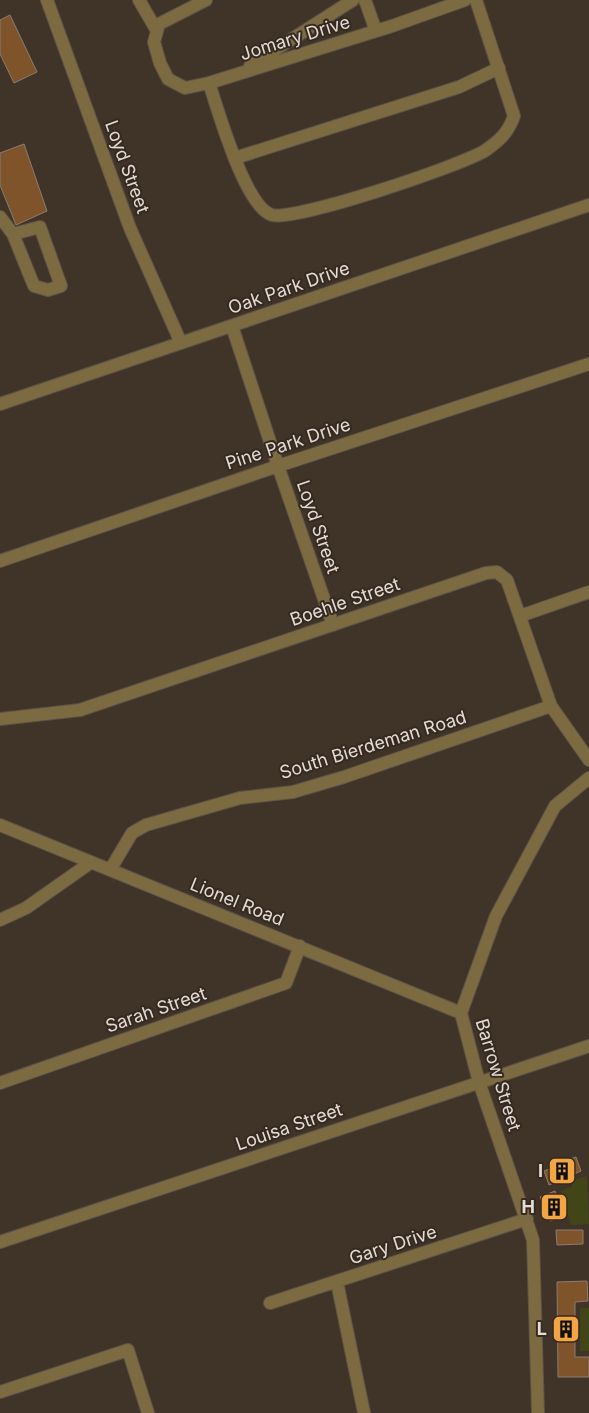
<svg xmlns="http://www.w3.org/2000/svg" width="589" height="1413" font-family="Inter,sans-serif">
  <rect width="100%" height="100%" fill="#403429"/>
  <!-- grass -->
  <path fill="#424517" d="M587 1176 589 1224 571 1225 561 1191 572 1187 571 1181Z
    M580 1308H589V1351H580Z"/>
  <!-- building -->
  <path fill="#7f542b" stroke="#8a7c70" d="M10 15 37 72 14 83 0 54V20Z
    M24 144 47 211 16 225 0 185V153Z
    M576 1157 581 1171 549 1185 544 1171 552 1168 551 1166Z
    M555 1191 562 1208 560 1209 564 1217 550 1221 540 1197Z
    M556 1230H583V1244L557 1245Z
    M587 1281 588 1301 575 1302V1357H589V1377H558L557 1282Z"/>
  <g fill="none" stroke-linecap="round" stroke-linejoin="round">
    <!-- minor casing -->
    <g stroke="#5d5248" stroke-width="14">
      <path id="minor" d="M47 0 130 228 181 343
        M139 0 157 31
        M206 0 159 24 154 42 160 63 168 79 185 88 209 83 392 26 465 0
        M365 0 376 31
        M250 66 353 0
        M209 83C218 110 245 207 272 215 296 221 461 166 486 150 500 140 508 133 514 116L476 0
        M235 158 459 87 499 68
        M0 217 13 234 34 286 48 290 61 286 40 227 13 234
        M232 326 278 466 333 625
        M0 404 589 205
        M0 561 278 466 589 364
        M520 616 589 592
        M0 719 80 710 486 573 497 572 507 580 551 706 589 760
        M0 825 461 1013
        M110 870 132 833 146 825 240 798 293 792 344 777 551 706
        M0 920 26 908 90 863
        M0 1083 286 983 300 946
        M0 1242 589 1046
        M337 1282 364 1413
        M270 1303 527 1219
        M0 1392 128 1350 148 1413
        M538 1413 533 1240 479 1082 461 1013 496 916 555 806 589 778"/>
    </g>
    <!-- minor -->
    <use href="#minor" stroke="#7c6b41" stroke-width="12"/>
  </g>
  <!-- icons -->
  <defs>
    <g id="building-square" transform="scale(1.4375)"><rect x="-9" y="-9" width="18" height="18" rx="4" fill="#f3a443" stroke="#362a20"/><path d="M-4-6H4V6H1V3H-1V6H-4ZM-2.5-4.3h1.7v1.8h-1.7ZM.8-4.3h1.7v1.8H.8ZM-2.5-1h1.7V.8h-1.7ZM.8-1h1.7V.8H.8Z" fill="#111"/></g>
  </defs>
  <g fill-rule="evenodd">
    <use href="#building-square" x="562" y="1171"/>
    <use href="#building-square" x="554" y="1207"/>
    <use href="#building-square" x="566" y="1329"/>
  </g>
  <g text-anchor="middle" stroke-width="4" stroke-linejoin="round" paint-order="stroke">
    <!-- street labels -->
    <g font-size="18" fill="#e3dbd4" stroke="#362a20">
      <text transform="translate(295 38) rotate(-17)" y="6">Jomary Drive</text>
      <text transform="translate(127 167) rotate(70)" y="6">Loyd Street</text>
      <text transform="translate(289 288) rotate(-19)" y="6">Oak Park Drive</text>
      <text transform="translate(288 444) rotate(-18)" y="6">Pine Park Drive</text>
      <text transform="translate(318 527) rotate(71)" y="6">Loyd Street</text>
      <text transform="translate(345 602) rotate(-19)" y="6">Boehle Street</text>
      <text transform="translate(373 745) rotate(-17)" y="6">South Bierdeman Road</text>
      <text transform="translate(237 902) rotate(22)" y="6">Lionel Road</text>
      <text transform="translate(156 1010) rotate(-19)" y="6">Sarah Street</text>
      <text transform="translate(498 1075) rotate(73)" y="6">Barrow Street</text>
      <text transform="translate(289 1127) rotate(-19)" y="6">Louisa Street</text>
      <text transform="translate(393 1245) rotate(-18)" y="6">Gary Drive</text>
    </g>
    <!-- poi labels -->
    <g font-size="18" font-weight="bold" fill="#e3dbd4" stroke="#362a20" text-anchor="end">
      <text x="543" y="1177">I</text>
      <text x="535" y="1213">H</text>
      <text x="547" y="1335">L</text>
    </g>
  </g>
</svg>
